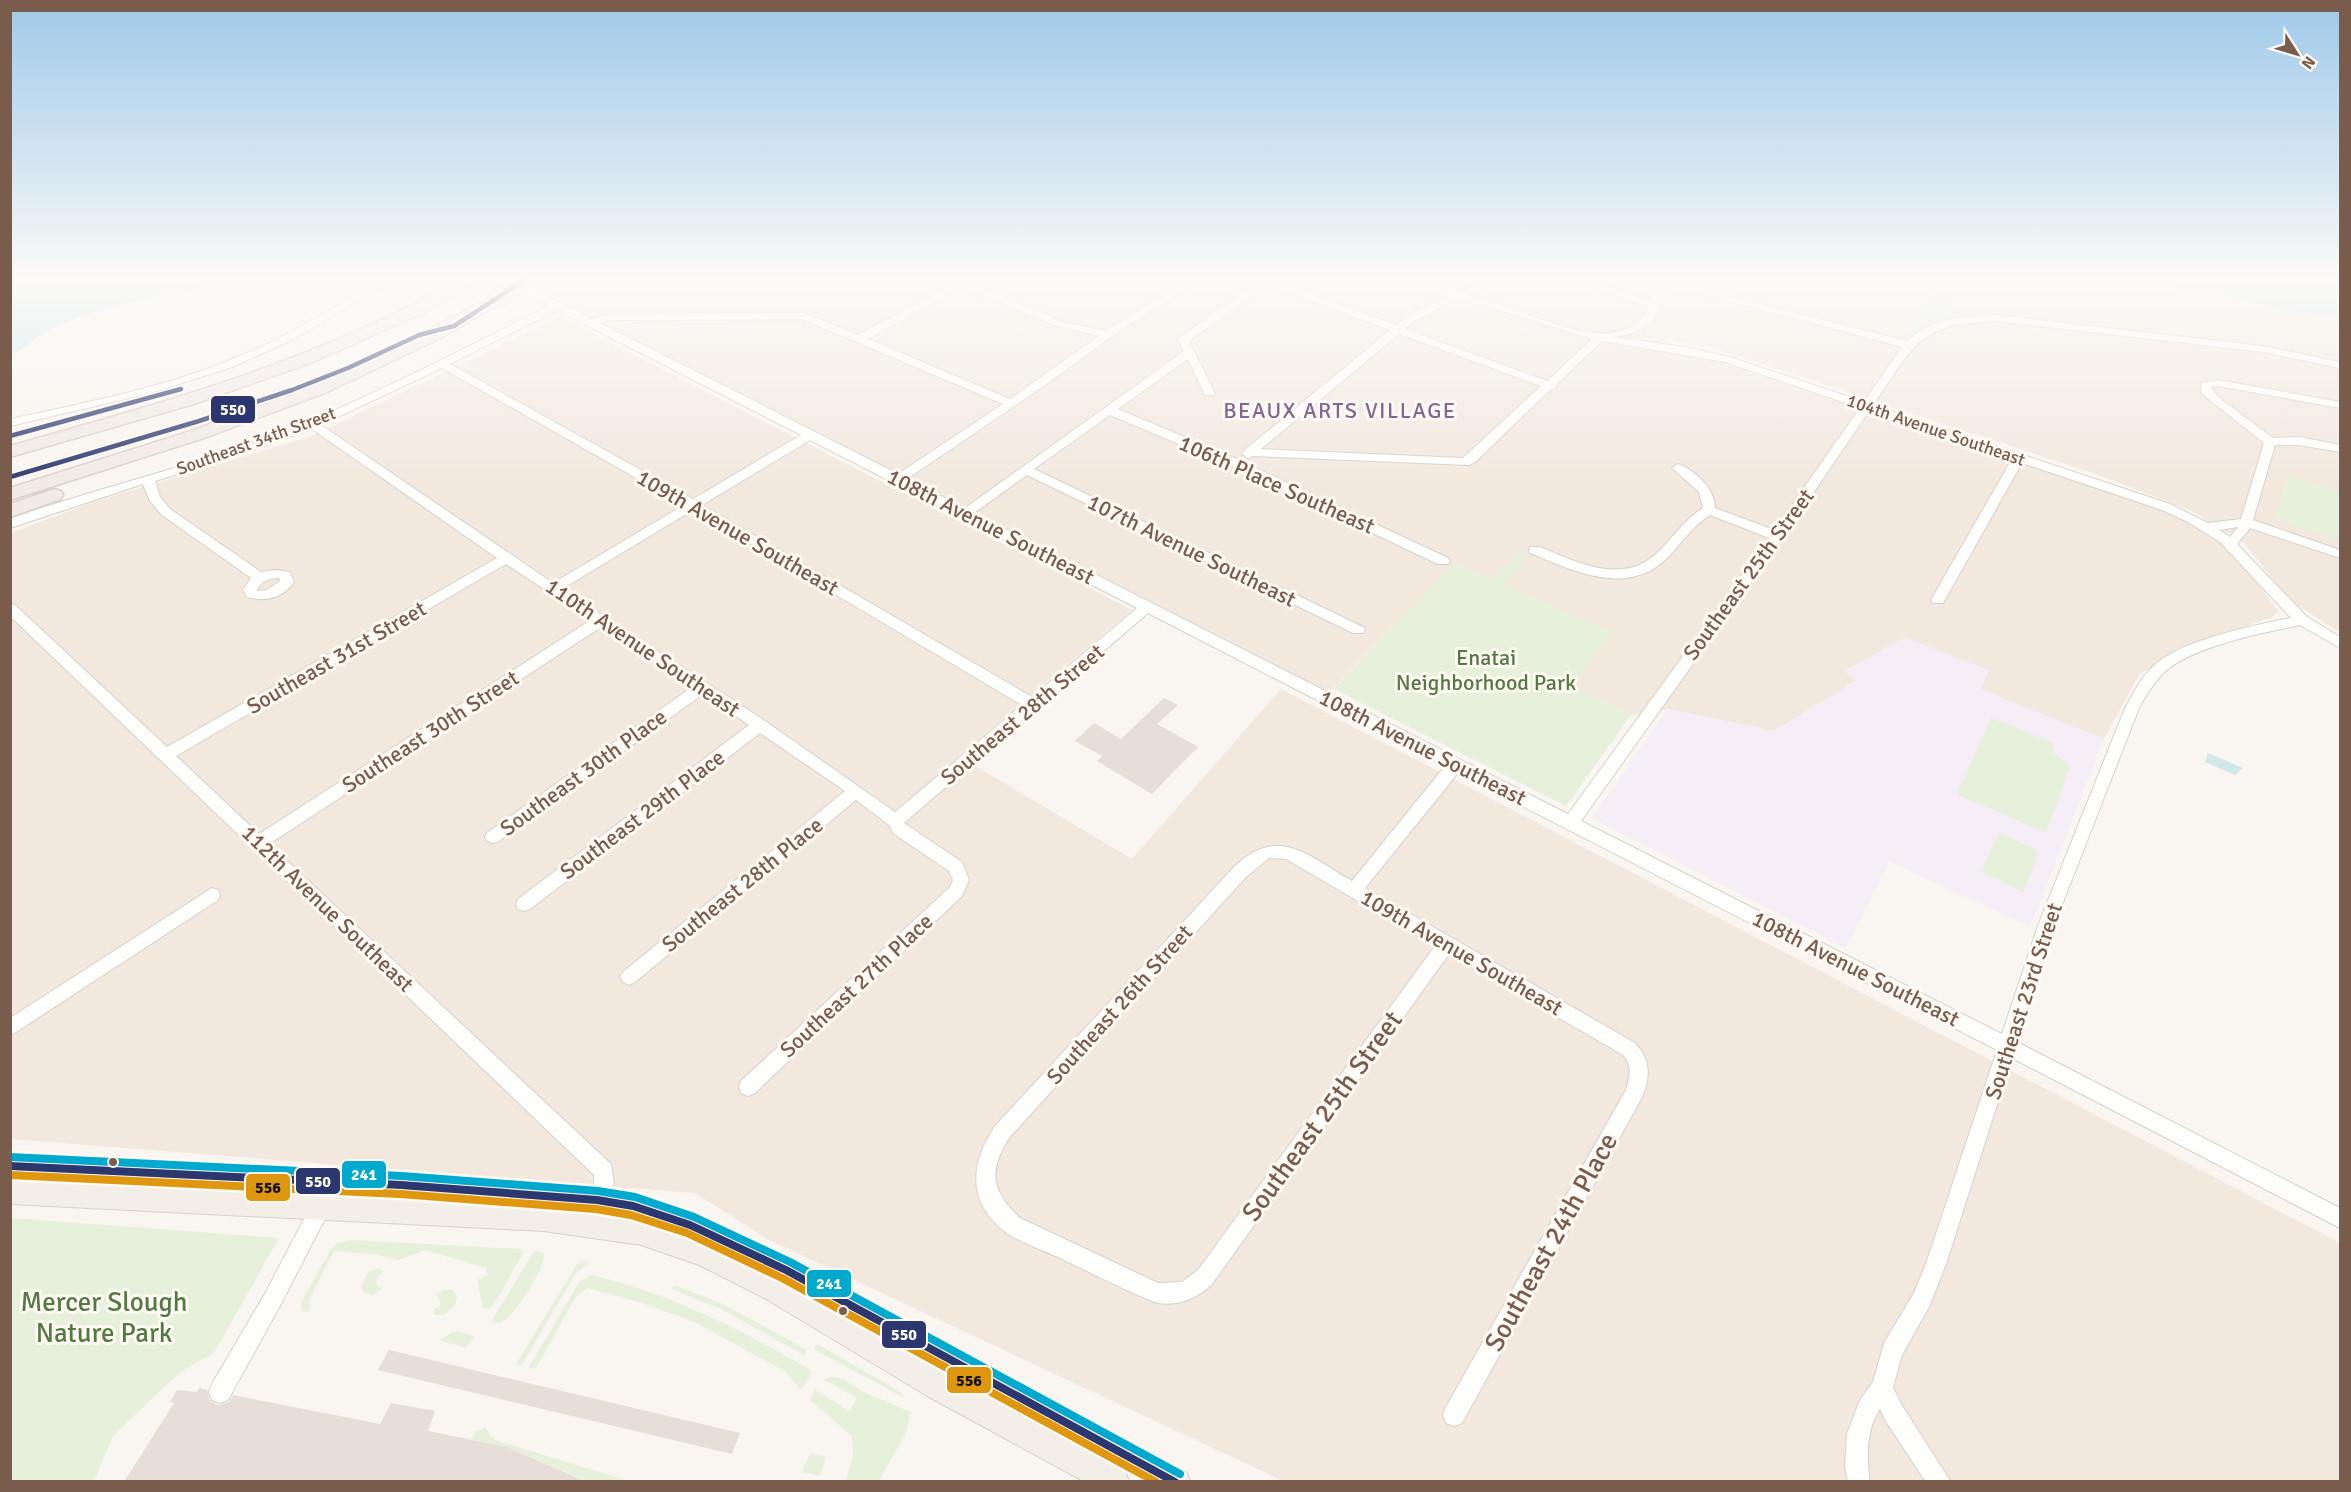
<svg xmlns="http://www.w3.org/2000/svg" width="2351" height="1492" font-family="Signika,sans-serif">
  <rect width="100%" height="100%" fill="#f9f5f0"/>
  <!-- residential -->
  <path fill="#f2e8de" d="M563 279H1943L1901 341 1914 345 1941 326 1972 279H2147L2340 313V632L2290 601 2245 544 2192 511 2096 474 1710 347 1672 341 1692 318 1671 340 1668 339 1659 349 1700 356 2155 507 2200 529 2229 549 2249 572 2278 611 2272 617 2241 628 2140 673 2104 739 1980 689 1989 670 1846 672 1857 680 1774 731 1668 709 1631 715 1570 686 1502 584 1527 556 1523 550 1493 580 1455 563 1324 698 904 483 549 293Z
    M560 317 1132 610 959 756 1132 859 1281 689 2340 1243V1481H1283L767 1239 695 1193 11 1139V533L93 502 309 437Z"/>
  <!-- education -->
  <path fill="#f6eef6" d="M1904 637 1989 670 1981 689 2104 739 2030 927 1889 861 1845 948 1592 818 1668 709 1774 731 1857 680 1845 671Z"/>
  <!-- green -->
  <path fill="#e7f0db" d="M1943 279H1972L1942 324 1907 341 1901 340Z
    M2288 475 2340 492V541L2274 519Z
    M1525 546 1523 550 1527 556 1503 584 1613 633 1571 686 1631 715 1566 806 1334 689 1454 563 1493 580Z
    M1991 718 2053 743V752L2070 766 2046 833 1957 794Z
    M1999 833 2039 851 2023 892 1981 872Z
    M11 1218 279 1238 214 1353 180 1372 113 1436 94 1481H11Z
    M351 1240 521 1249 524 1252 491 1309 483 1308 477 1280 488 1275 486 1268 425 1250 399 1260 378 1255 334 1251 307 1304H311L307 1312 301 1311V1303L331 1249 336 1244Z
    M534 1251 544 1253C547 1265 516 1314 504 1320 500 1323 496 1323 491 1322Z
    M579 1261 589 1262 576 1273 521 1366 516 1364Z
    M378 1268 384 1271 376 1279 377 1286 383 1289 373 1295 364 1293 361 1287 368 1272Z
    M591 1275C670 1293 741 1330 811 1370V1374L801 1390 786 1372 697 1323 642 1303 588 1288 576 1296 536 1369 529 1367 579 1282Z
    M674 1285 725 1305 807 1350 804 1355 721 1309 672 1289Z
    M446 1289 452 1290 457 1296 455 1305 444 1315H435L433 1310 441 1305 439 1298 435 1295Z
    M455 1331 474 1336 466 1348 439 1340Z
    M817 1344 899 1391 906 1399 814 1349Z
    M835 1377 845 1380 866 1393 910 1412 907 1431 879 1481H846L853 1455 852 1436 810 1400 815 1390 849 1411 857 1398 823 1379Z
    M486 1427 490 1436 498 1441 628 1481H587L507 1447 471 1439 476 1432Z
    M810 1453 826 1457 820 1476 802 1472Z"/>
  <!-- water -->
  <path fill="#d0e8ea" d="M11 279H246C183 291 117 301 57 326 39 333 28 348 11 355Z
    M2132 279H2340V317L2305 315 2240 299Z
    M2208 753 2243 768 2235 775 2205 762Z"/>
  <!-- building -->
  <path fill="#e6ded7" d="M1164 698 1178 705 1157 724 1198 747 1152 794 1097 761 1102 756 1075 741 1094 723 1121 739Z
    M389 1350 562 1391 740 1433 732 1454 378 1370Z
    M199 1388 207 1390 210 1401 219 1405 229 1402 233 1395 380 1424 391 1403 435 1411 428 1431 507 1447 587 1482H124L174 1403 170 1402 177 1390 197 1392Z"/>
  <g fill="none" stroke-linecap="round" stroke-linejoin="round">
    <!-- minor casing -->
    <g stroke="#d7d1cb" stroke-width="2">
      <path id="minor" d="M383 279H395L294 339 232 367 151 393 10 426V419C90 402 172 386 247 353 294 333 338 305 383 279Z
        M500 279H513L531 288 540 279H551L539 292 592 319 608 314 804 313 859 335 952 284 944 279 965 281 1064 322 1105 331 1190 279H1202L1122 329 1045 385 907 479 965 508 1184 351 1178 340 1179 338 1258 281 1256 279H1273L1396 325 1406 317 1448 296 1449 279H1459L1458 292 1493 279H1507L1467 296C1510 304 1551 328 1595 333 1614 335 1644 327 1649 307L1568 279H1583L1649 300 1652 290 1660 279H1670C1662 290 1662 298 1658 310 1653 329 1632 333 1615 337L1691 348 1733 358 1864 402 1902 347 1707 295 1712 292 1907 341C1931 318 1964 316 1996 315L2263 346 2340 362V368L2263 352 1996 321C1917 324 1915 345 1873 405L2170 504 2208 523 2241 519 2264 443 2201 393V383L2218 380 2340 402V408L2218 386 2211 387 2218 397 2273 438 2299 437 2340 445V452L2299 445H2275L2253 520 2340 550V558L2250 528 2237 544 2307 617 2340 637V648L2300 625C2263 633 2195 646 2167 670 2155 680 2147 694 2139 708L2055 923 2017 1042 2340 1208V1228L2012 1058 1946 1264 1929 1307 1902 1355 1893 1387 1901 1404 1951 1482H1926L1885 1420 1880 1409C1866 1430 1866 1457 1870 1482H1848L1845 1466 1847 1434 1860 1400 1873 1382 1884 1343 1914 1293 1926 1264 1997 1050 1458 773 1365 888 1635 1043C1652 1061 1650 1079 1641 1099L1462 1423 1454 1426 1446 1423 1443 1415 1446 1407 1626 1090C1630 1076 1633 1066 1623 1055L1449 954 1212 1284C1197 1299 1179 1306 1157 1303 1126 1291 1096 1275 1066 1261 1047 1251 1021 1244 1004 1231 966 1200 971 1163 995 1126L1234 867C1279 824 1308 856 1352 881L1445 766 1148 613 904 823 962 862 969 880 962 896 755 1093 748 1096 741 1093 739 1087 741 1081 950 887 953 880 949 871 894 834 889 825 856 800 635 982 629 985 623 982 620 977 623 972 845 791 760 733 530 909 524 911 518 909 516 904 518 899 749 725 703 694 499 841 493 843 487 841 485 837 487 833 692 687 601 627 269 844 611 1164 614 1183 601 1213 594 1216 587 1213 584 1206 594 1183V1175L10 616V604L15 605 167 747 497 558 312 429 242 454 155 481 160 497 170 509 261 572 275 570 290 572 294 582C283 598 266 602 247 597L243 590 251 578 162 515 150 501 143 484 10 528V519C98 487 187 468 274 435 369 399 458 351 549 306ZM1267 285 1390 330 1246 449 1242 454 1248 458 1253 456 1469 465 1475 462 1551 389 1555 388 1556 385 1602 341 1725 362 1860 408 1774 530 1715 508C1715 489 1695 470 1678 464L1672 468 1699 492 1703 508C1685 519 1674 536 1660 550 1625 587 1579 563 1540 547H1530L1529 550 1530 553C1574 571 1628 598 1668 557 1682 543 1692 526 1710 515L1769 538 1568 814 974 513 1027 475 1353 633H1363L1365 630 1363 627 1034 469 1110 415 1233 467 1438 564H1448L1450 561 1448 558 1241 461 1118 409 1188 359 1205 395H1213L1215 393 1189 341ZM961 287 1057 326 1099 336 1010 399 868 339ZM1455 300 1482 305 1592 339 1547 381 1405 329 1414 321ZM557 310 801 435 693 499 450 364ZM802 319 1003 404 898 474 600 323 609 320ZM1399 334 1541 386 1463 458 1261 449ZM442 368 684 505 553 583 321 425ZM1869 411 2012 459 1931 600 1933 603H1943L2022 463 2162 510 2188 522 2220 542 2291 618C2255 625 2184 640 2157 663 2142 675 2134 692 2125 708L2039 923 2002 1034 1581 821 1782 539ZM810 440 1137 608 1032 697 702 505ZM693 510 1022 705 895 812 765 721 562 589ZM2238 527 2230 537 2219 530ZM506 564 591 620 259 834 176 756ZM279 578 280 581 267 590 257 591C260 581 270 578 279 578ZM1269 858 1286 859 1435 946 1198 1270 1182 1282 1158 1283 1020 1218C991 1191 988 1172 1009 1138L1246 877Z
        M212 888 218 890 220 895 218 900 10 1036V1018Z
        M322 1195 329 1198 332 1205 281 1304 228 1400 220 1403 212 1400 209 1392 212 1384 267 1290 315 1198Z"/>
    </g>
    <!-- major casing -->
    <g stroke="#dad1cc" stroke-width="2">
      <path id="major" d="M10 1154 401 1173 597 1187 633 1193 699 1216 795 1261 1186 1472 1191 1482H1145L1016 1410 1012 1411 1125 1472 1130 1482H1085L929 1397 766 1299 699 1265 641 1245 544 1231 10 1204V1179L422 1199 10 1178ZM881 1337 956 1378 949 1377Z"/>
    </g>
    <!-- highway casing -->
    <g stroke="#dad1cc" stroke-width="3">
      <path id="highway" d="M460 279H479L423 313 311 363 194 404 10 457V446C169 401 316 361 460 279Z
        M495 295 500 297 503 300 500 303 443 337 325 393 204 438 10 500V488L191 431 314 386 373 359Z
        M54 489 61 491 63 495 61 499 10 517V504Z"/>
    </g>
    <!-- minor -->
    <use href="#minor" fill="#fefefd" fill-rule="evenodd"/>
    <!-- major -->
    <use href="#major" fill="#f3eee8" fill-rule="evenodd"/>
    <!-- highway -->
    <use href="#highway" fill="#f2eae7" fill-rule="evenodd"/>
    <!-- highway-bridge casing -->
    <g stroke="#dad1cc" stroke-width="19" stroke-linecap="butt">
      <path id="highway-bridge" d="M495 300 526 279"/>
    </g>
    <!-- highway-bridge -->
    <use href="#highway-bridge" stroke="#f2eae7" stroke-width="17"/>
    <!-- bus-1-far1 casing -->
    <g stroke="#fffaf3" stroke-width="8">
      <path id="bus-1-far1" d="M10 436 181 389
        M10 477 199 421 292 390 348 368 419 335 454 326 526 279"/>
    </g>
    <!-- bus-1 casing -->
    <g stroke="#fffaf3" stroke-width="13">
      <path id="bus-1" d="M10 1166 401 1185 597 1200 633 1206 690 1225 786 1270 1175 1482"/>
    </g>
    <!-- bus-2 casing -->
    <g stroke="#fffaf3" stroke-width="13">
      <path id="bus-2" d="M10 1175 400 1194 596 1209 631 1215 687 1233 782 1278 1156 1482"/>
    </g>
    <!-- bus-3 casing -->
    <g stroke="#fffaf3" stroke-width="13">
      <path id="bus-3" d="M10 1157 402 1176 598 1191 635 1197 694 1217 790 1262 1180 1474"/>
    </g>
    <!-- bus-1-far1 -->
    <use href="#bus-1-far1" stroke="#2b376e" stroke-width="4.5"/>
    <!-- bus-1 -->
    <use href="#bus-1" stroke="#2b376e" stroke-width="8"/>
    <!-- bus-2 -->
    <use href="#bus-2" stroke="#de970f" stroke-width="8"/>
    <!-- bus-3 -->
    <use href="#bus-3" stroke="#00a9ce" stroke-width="8"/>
  </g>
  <!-- sky -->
  <linearGradient id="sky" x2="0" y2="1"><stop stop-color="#9ec9e9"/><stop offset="0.57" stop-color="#fcfaf8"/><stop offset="1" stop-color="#fcfaf8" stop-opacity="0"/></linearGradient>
  <rect width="2351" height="488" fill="url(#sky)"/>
  <!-- markers -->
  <g fill="#7a5c4d" stroke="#fffaf3" stroke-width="2">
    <circle cx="113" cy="1162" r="5"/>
    <circle cx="843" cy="1311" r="5"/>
  </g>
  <g text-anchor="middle" stroke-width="6" stroke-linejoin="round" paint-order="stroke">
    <!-- far-street labels -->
    <g font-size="18" fill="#7a5c4d" stroke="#fffaf3">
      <text transform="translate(1936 430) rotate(19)" y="6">104th Avenue Southeast</text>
      <text transform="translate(256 441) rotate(-20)" y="6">Southeast 34th Street</text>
    </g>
    <!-- far-quarter labels -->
    <g font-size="22" letter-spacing="1.5" fill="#846695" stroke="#fffaf3">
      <text x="1340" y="418">BEAUX ARTS VILLAGE</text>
    </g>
    <!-- street labels -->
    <g font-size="22" fill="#7a5c4d" stroke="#fffaf3">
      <text transform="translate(1277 484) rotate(24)" y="8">106th Place Southeast</text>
      <text transform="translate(991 526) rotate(27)" y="8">108th Avenue Southeast</text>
      <text transform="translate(738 532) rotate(30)" y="8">109th Avenue Southeast</text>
      <text transform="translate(1192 550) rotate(26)" y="8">107th Avenue Southeast</text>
      <text transform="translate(1748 574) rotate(-54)" y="8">Southeast 25th Street</text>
      <text transform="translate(643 647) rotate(34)" y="8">110th Avenue Southeast</text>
      <text transform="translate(336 657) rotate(-30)" y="8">Southeast 31st Street</text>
      <text transform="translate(1022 714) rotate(-40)" y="8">Southeast 28th Street</text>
      <text transform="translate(430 731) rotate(-33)" y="8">Southeast 30th Street</text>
      <text transform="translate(1423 747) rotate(27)" y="8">108th Avenue Southeast</text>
      <text transform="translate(583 772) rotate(-36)" y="8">Southeast 30th Place</text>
      <text transform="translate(642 814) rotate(-37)" y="8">Southeast 29th Place</text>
      <text transform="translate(742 884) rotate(-39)" y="8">Southeast 28th Place</text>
      <text transform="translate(328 908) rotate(44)" y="8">112th Avenue Southeast</text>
      <text transform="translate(1462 952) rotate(30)" y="8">109th Avenue Southeast</text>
      <text transform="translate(1856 968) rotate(27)" y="8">108th Avenue Southeast</text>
      <text transform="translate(856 985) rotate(-43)" y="8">Southeast 27th Place</text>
      <text transform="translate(2023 1001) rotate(-72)" y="8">Southeast 23rd Street</text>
      <text transform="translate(1119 1004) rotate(-48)" y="8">Southeast 26th Street</text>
    </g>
    <!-- park labels -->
    <g font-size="22" fill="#537a41" stroke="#fffaf3">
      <text x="1486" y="665">Enatai<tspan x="1486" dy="25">Neighborhood Park</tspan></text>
    </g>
    <!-- near-street labels -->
    <g font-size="27" fill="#7a5c4d" stroke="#fffaf3">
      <text transform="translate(1322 1116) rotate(-54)" y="9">Southeast 25th Street</text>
      <text transform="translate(1551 1242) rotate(-61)" y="9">Southeast 24th Place</text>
    </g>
    <!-- near-park labels -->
    <g font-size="27" fill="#537a41" stroke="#fffaf3">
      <text x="104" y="1311">Mercer Slough<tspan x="104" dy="31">Nature Park</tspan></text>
    </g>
  </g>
  <g stroke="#fffaf3" stroke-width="2">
    <rect x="210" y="395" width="46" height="29" rx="6" fill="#2b376e"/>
    <rect x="341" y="1160" width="46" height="29" rx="6" fill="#00a9ce"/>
    <rect x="295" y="1167" width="46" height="28" rx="6" fill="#2b376e"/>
    <rect x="245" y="1173" width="46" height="29" rx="6" fill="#de970f"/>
    <rect x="806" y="1269" width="46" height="29" rx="6" fill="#00a9ce"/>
    <rect x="881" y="1320" width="46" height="29" rx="6" fill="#2b376e"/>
    <rect x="946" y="1366" width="46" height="28" rx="6" fill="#de970f"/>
  </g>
  <g font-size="16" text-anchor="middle" font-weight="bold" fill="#fff">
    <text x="233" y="415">550</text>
    <text x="364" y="1180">241</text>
    <text x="318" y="1187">550</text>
    <text x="829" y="1289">241</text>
    <text x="904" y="1340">550</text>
  </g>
  <g font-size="16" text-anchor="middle" font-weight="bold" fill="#111">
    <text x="268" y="1193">556</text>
    <text x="969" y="1386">556</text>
  </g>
  <!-- border -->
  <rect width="2351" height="1492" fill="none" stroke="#7a5c4d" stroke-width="24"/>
  <!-- north arrow -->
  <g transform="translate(2297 54) rotate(127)" stroke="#fffaf3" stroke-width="4.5" paint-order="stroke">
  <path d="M0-4.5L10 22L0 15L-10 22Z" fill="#7a5c4d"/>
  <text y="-9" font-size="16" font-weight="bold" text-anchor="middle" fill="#7a5c4d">N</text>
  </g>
</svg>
